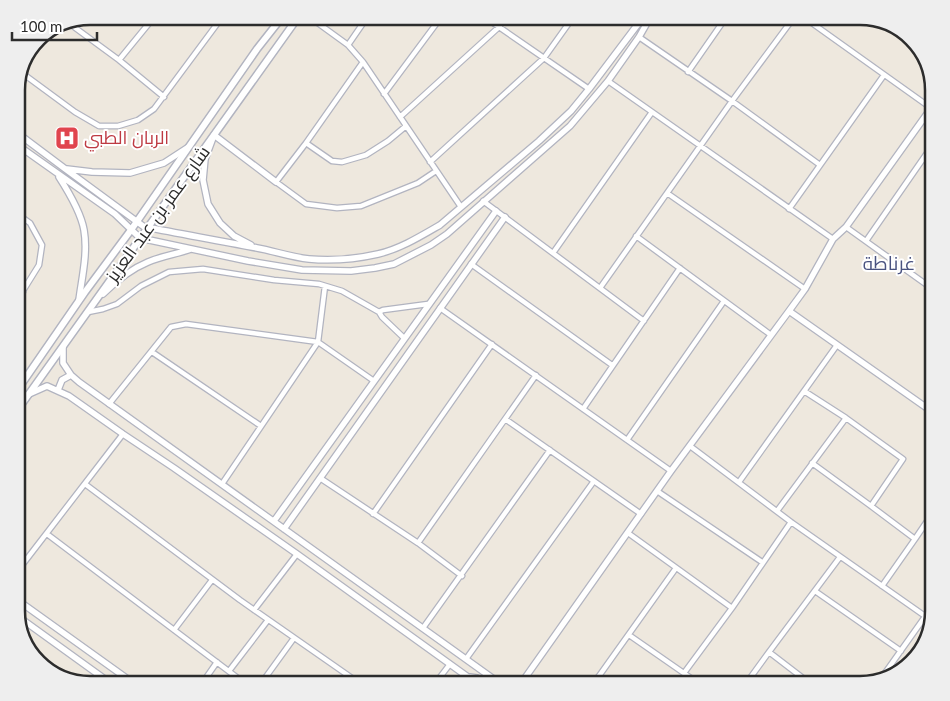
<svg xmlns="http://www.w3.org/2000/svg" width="950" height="701" font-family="Lato,Cairo,sans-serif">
  <rect width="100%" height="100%" fill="#eee8de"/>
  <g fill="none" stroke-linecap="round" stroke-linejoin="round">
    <!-- minor casing -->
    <g stroke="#b2b4c0" stroke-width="7">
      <path id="minor" d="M308 16 348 45 363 62 461 207
        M483 16 589 89
        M802 16 931 108
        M70 24 119 60 164 97
        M639 37 732 101 820 165
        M348 45 368 16
        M119 60 155 16
        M363 62 306 143 276 182 306 204 337 208 361 206 418 183 436 171
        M688 72 727 16
        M22 73 75 112 99 126H118L138 120 154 109 223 16
        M608 81 833 239
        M384 94 442 16
        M400 117 499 27 507 16
        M306 143 332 161 342 162 366 155 388 141 406 126
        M430 162 544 58 574 16
        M667 193 805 289
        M483 201 644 321
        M789 209 884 75
        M846 227 934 290
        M636 236 771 335
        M866 241 934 143
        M553 253 652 112
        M471 264 612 365
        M16 287 23 292
        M600 288 732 101 795 16
        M16 302 39 265 42 245 30 223 16 213
        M440 308 671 471
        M88 312 103 309 117 304 141 286 169 272 203 269 274 280 319 284 342 291 379 312 382 317 404 338
        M379 312 383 310 428 304
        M152 352 261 426
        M804 391 846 418 903 459 871 506
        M109 404 171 327 186 324 318 342 374 381
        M583 409 680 268
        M505 419 641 514
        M627 440 724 301
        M690 446 791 522 925 616
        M812 463 871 506 915 539 882 586
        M320 478 418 543 462 576
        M739 482 837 345
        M85 484 240 600 362 685
        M222 484 318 342 325 286
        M657 491 762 562
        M777 511 846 418
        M373 514 492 344
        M628 533 732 608
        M47 534 247 685
        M915 539 934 511
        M418 543 536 375
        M16 573 123 434
        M815 591 901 651
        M254 610 297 554
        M423 628 550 450
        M174 630 212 580
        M629 635 701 685
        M769 652 812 685
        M466 659 594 481
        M229 671 268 620
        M684 673 732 608 791 522
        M880 680 934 604
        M201 685 217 662
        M260 685 294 638
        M434 685 450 664
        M592 685 599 676
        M611 685 599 676 676 568
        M745 685 769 652 840 557"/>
    </g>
    <!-- tertiary casing -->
    <g stroke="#b2b4c0" stroke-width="8">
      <path id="tertiary" d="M16 132 64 168 147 229 151 228C186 235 221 241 257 248 274 251 291 257 309 259 331 261 356 259 378 254 400 249 421 236 440 225L539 141 571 111 589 89 638 24 642 16
        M16 144 115 214 140 238 248 261 302 270 351 271 375 268 394 264 431 245 447 234 570 126 608 81 639 37 651 16
        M67 169 92 172 130 173 164 163 187 148
        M59 177C68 191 81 213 84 230 88 253 82 277 79 300
        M251 245 234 236 220 223 208 204 203 180 205 159 214 135 276 182
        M103 294C116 281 131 269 148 262 162 256 177 254 191 249
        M789 311 934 413
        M63 347V363L71 375 79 382 502 685
        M58 390 62 380 71 375
        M29 394 47 386 69 396 123 434 174 468 297 554 479 685
        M274 521 496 211
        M284 529 505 217
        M16 599 136 685
        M16 615 113 685
        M470 677 477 678 486 685
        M520 685 671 471 789 311 805 289 833 239 846 227 934 104"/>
    </g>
    <!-- secondary casing -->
    <g stroke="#b2b4c0" stroke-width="9">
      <path id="secondary" d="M16 392 85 292 131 230 257 49 283 16
        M16 412 299 16"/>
    </g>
    <!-- minor -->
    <use href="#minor" stroke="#fff" stroke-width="4.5"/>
    <!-- tertiary -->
    <use href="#tertiary" stroke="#fff" stroke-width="5.5"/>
    <!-- secondary -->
    <use href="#secondary" stroke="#fff" stroke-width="6"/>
  </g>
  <!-- icons -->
  <defs>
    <g id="hospital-square" transform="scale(1.25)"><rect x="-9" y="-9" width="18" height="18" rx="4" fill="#e0444e" stroke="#fff"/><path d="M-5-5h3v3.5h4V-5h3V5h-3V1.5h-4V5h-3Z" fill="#fff"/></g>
  </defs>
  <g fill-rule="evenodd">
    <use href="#hospital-square" x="67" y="138"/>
  </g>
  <g text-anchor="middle" stroke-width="4" stroke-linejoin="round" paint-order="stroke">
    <!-- health labels -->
    <g font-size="18" fill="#be3a42" stroke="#fff" text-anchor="start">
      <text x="84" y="144">الربان الطبي</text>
    </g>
    <!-- street labels -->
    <g font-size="18" fill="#2c2c2c" stroke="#fff">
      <text transform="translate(158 214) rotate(-54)" y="6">شارع عمر بن عبد العزيز</text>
    </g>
    <!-- neighbourhood labels -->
    <g font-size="19" fill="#4a5380" stroke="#fff">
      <text x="889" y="270">غرناطة</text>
    </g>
  </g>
  <!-- crop -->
  <path d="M0 0H950V701H0ZM90 25H860A65 65 0 0 1 925 90V611A65 65 0 0 1 860 676H90A65 65 0 0 1 25 611V90A65 65 0 0 1 90 25Z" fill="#eee" fill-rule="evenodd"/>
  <path fill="none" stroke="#2c2c2c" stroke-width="2.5" d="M90 25H860A65 65 0 0 1 925 90V611A65 65 0 0 1 860 676H90A65 65 0 0 1 25 611V90A65 65 0 0 1 90 25Z"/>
  <!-- scale -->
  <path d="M12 32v8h85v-8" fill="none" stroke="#2c2c2c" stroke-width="2.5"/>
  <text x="20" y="32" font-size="15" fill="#2c2c2c" stroke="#ffffff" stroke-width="4" paint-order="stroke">100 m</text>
</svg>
